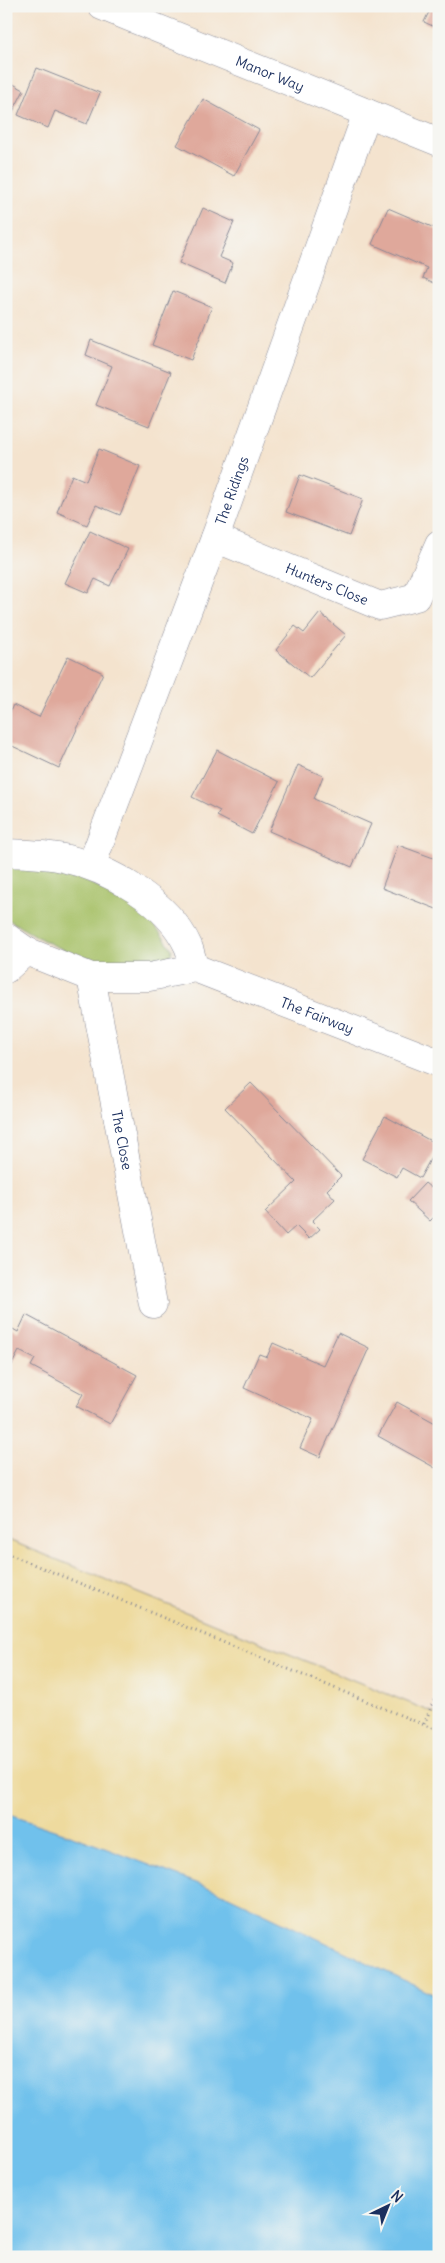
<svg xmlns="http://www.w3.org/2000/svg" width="445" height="2263" font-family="Delius,sans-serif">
  <rect width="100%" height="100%" fill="#f6f6f2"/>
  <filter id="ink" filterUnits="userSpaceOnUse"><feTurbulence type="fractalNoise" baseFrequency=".02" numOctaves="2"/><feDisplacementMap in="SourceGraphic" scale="10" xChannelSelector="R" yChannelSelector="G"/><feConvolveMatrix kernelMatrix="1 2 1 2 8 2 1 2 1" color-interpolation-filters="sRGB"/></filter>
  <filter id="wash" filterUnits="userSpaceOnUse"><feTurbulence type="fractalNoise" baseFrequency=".0096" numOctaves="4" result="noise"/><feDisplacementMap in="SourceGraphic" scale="20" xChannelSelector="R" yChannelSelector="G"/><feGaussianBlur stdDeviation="1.12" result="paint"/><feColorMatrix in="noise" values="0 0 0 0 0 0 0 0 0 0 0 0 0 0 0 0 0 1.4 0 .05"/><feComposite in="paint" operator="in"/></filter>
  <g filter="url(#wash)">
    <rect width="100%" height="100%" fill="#f4e3ce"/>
    <!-- green -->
    <path fill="#a7c167" stroke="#617862" d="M6 865C69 869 137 893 172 949L171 955 165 961C98 968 61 954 6 918Z"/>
    <!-- sand -->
    <path fill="#eeda9e" stroke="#84847e" d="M6 1539 439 1715V2126L6 1937Z"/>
    <!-- water -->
    <path fill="#70c1ec" stroke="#4678a5" d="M6 1814 81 1839 220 1892 439 1997V2257H6Z"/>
    <g id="blocks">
      <!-- building -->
      <path fill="#dfa89b" d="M432 6H439V29L424 22Z
        M37 68 100 93 87 124 55 111 48 128 18 115Z
        M6 80 24 90 6 125Z
        M203 99 259 130 234 176 177 145Z
        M203 208 234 222 219 257 233 263 225 283 179 263Z
        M388 208 439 230V285L423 278 427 268 372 244Z
        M173 291 212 307 191 360 152 345Z
        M91 340 171 372 149 426 96 405 112 366 86 355Z
        M99 449 140 466 120 515 96 505 87 525 57 512 72 475 86 481Z
        M300 475 363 499 349 536 286 512Z
        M90 531 128 549 110 586 95 579 88 593 65 583Z
        M320 613 346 635 310 678 276 650 295 626 304 633Z
        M68 656 103 673 59 768 6 743V720L13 705 39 717Z
        M217 750 279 782 252 834 217 816 220 811 192 797Z
        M298 765 323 776 314 799 371 824 352 867 269 831Z
        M398 845 439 860V910L382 888Z
        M251 1083 341 1176 327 1190 335 1199 312 1221 320 1229 309 1239 296 1226 286 1235 265 1212 296 1182 225 1108Z
        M385 1116 438 1145 420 1178 402 1168 397 1177 362 1159Z
        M439 1179V1212L430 1221 408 1201 425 1183 431 1188Z
        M26 1315 137 1375 110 1424 76 1406 83 1394 31 1366 35 1359 19 1351 9 1370 6 1369V1325L18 1332Z
        M338 1333 369 1348 320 1457 300 1448 313 1419 244 1388 259 1354 267 1357 273 1343 323 1365Z
        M397 1402 439 1425V1470L378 1436Z"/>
    </g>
  </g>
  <g filter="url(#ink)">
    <use href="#blocks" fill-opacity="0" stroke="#888996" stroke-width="1"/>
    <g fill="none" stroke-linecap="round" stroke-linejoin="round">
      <!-- street casing -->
      <g stroke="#888996" stroke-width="29">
        <g id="street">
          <path id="s1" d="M102 6 439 142"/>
          <path id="s2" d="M215 538 380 606 416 597 439 544"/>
          <path d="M6 853C25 854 45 854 63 858 109 868 168 902 188 946 191 953 192 961 195 968L149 977H91L26 951 6 937"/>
          <path id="s3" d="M91 866 215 538 367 113"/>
          <path id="s4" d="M195 968 439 1063"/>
          <path d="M6 969 26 951"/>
          <path id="s5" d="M91 977 153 1304"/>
        </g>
      </g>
      <!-- path -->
      <path stroke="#888996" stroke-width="3" stroke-dasharray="1 4" stroke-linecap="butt" d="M6 1553 439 1731
        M424 1724 439 1689"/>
      <!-- street -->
      <use href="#street" stroke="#fff" stroke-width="28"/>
    </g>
  </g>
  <g text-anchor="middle" stroke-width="4" stroke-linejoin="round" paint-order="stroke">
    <!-- street labels -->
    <g font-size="14" fill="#1b2f5e" stroke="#f6f6f2">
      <text dy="5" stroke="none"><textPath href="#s1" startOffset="181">Manor Way</textPath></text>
      <text dy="5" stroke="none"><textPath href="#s3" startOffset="401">The Ridings</textPath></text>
      <text dy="5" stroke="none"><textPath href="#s2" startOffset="121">Hunters Close</textPath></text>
      <text dy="5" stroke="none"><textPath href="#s4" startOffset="131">The Fairway</textPath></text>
      <text dy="5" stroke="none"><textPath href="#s5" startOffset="166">The Close</textPath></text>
    </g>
  </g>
  <!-- margin -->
  <rect width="445" height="2263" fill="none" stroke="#f6f6f2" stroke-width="25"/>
  <!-- north arrow -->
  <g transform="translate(388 2206) rotate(43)" stroke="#f6f6f2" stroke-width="4" paint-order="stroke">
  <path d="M0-4L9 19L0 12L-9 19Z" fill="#1b2f5e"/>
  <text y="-8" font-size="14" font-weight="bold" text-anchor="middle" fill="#1b2f5e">N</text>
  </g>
</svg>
